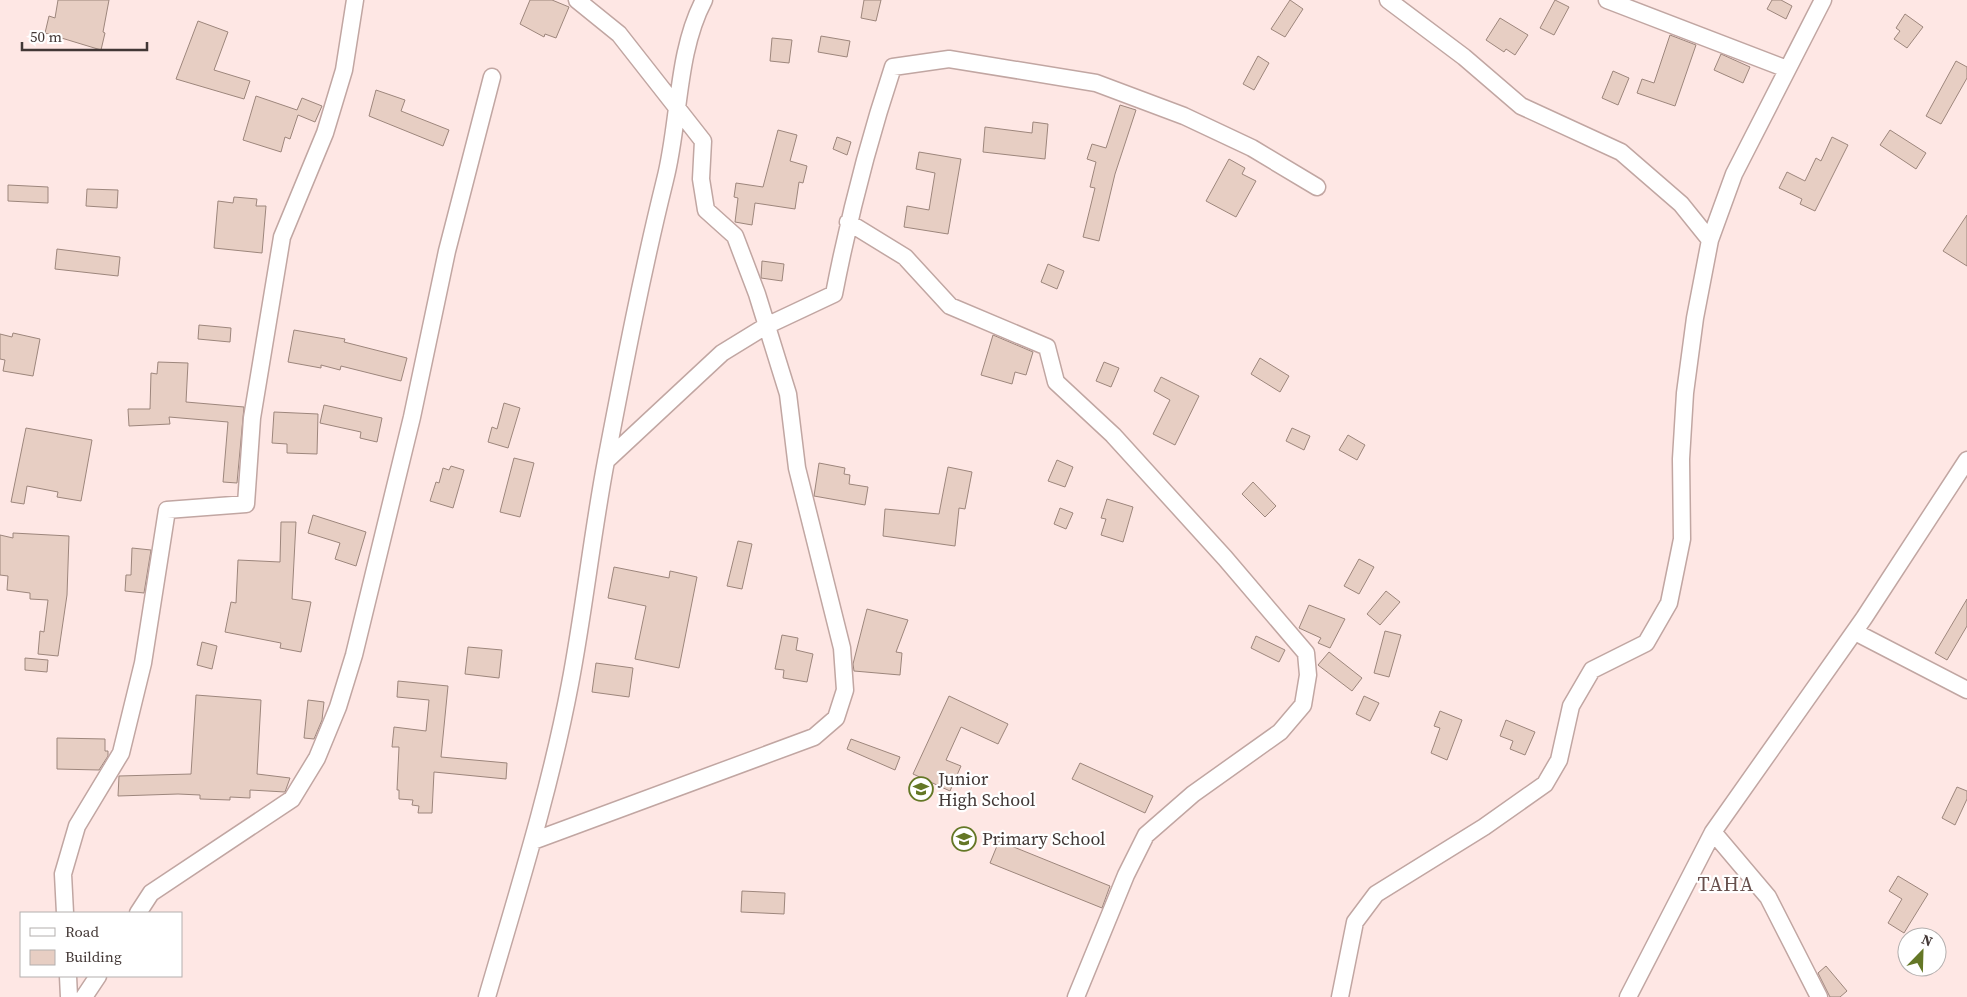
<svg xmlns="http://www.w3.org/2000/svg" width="1967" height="997" font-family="'Source Serif 4',serif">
  <rect width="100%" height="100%" fill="#fee7e4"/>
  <!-- building -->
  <path fill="#e7cec3" stroke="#9d867c" d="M58 0H109L103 32 105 33 101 50 45 33 49 16 55 18Z
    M530 0H552L569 7 556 38 545 34 544 37 520 24Z
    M864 0H881L876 21 861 18Z
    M1290 0 1303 9 1285 37 1271 29Z
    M1555 0 1569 7 1554 35 1540 28Z
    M1772 0H1781L1792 6 1786 19 1767 9Z
    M1905 14 1923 27 1907 48 1894 39 1900 31 1896 28Z
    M1500 18 1528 35 1515 55 1506 49 1504 52 1486 40Z
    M198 21 228 32 214 70 250 81 244 99 176 79Z
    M1670 35 1696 45 1675 106 1637 93 1642 79 1654 83Z
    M821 36 850 41 847 57 818 52Z
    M772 38 792 40 789 63 770 61Z
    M1721 54 1750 67 1743 83 1714 70Z
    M1258 56 1269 63 1254 90 1243 84Z
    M1956 61 1967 67V78L1941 124 1926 116Z
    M1613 71 1629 78 1618 105 1602 98Z
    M376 90 405 100 401 111 449 130 443 146 369 116Z
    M256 96 297 110 302 98 322 106 315 122 298 115 290 139 285 137 281 152 243 140Z
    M1120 105 1136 110 1115 174 1099 241 1083 237 1095 188 1090 187 1096 162 1087 159 1092 144 1106 148Z
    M1033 122 1048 124 1045 159 983 152 985 127 1032 133Z
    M778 130 797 135 790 161 807 166 803 183 799 182 795 209 755 203 752 225 735 222 738 198 734 197 736 183 763 187Z
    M1890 130 1926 153 1916 169 1880 145Z
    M837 137 851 142 847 155 833 149Z
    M1832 137 1848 145 1815 211 1800 204 1802 199 1779 188 1787 172 1805 181 1816 158 1821 161Z
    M919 152 961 159 948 234 904 227 907 206 929 210 935 173 916 169Z
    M1229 159 1245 168 1242 174 1256 181 1236 217 1206 201Z
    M8 185 48 187V203L8 201Z
    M87 189 118 190 117 208 86 206Z
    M234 197 257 199 256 206H266L262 253 214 248 218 201 233 203Z
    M1967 215V266L1943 251Z
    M57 249 120 257 118 276 55 269Z
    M762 261 784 264 782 281 761 278Z
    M1048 264 1064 271 1057 289 1041 282Z
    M199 325 231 328 230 342 198 339Z
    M294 330 345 339 344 342 407 358 401 381 341 366 340 370 321 365V368L288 362Z
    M13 333 40 339 33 376 3 371 5 360 0 359V334L12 337Z
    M993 335 1033 352 1026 375 1015 372 1012 384 981 375Z
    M1260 358 1289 376 1280 392 1251 374Z
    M158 362 188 363 186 402 244 407 237 483 223 482 228 422 169 417 170 424 129 426 128 409H150L151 373 157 374Z
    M1104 362 1119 368 1111 387 1096 381Z
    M1161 377 1199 396 1175 445 1153 434 1170 400 1154 391Z
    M504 403 520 408 508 448 488 442 492 427 497 429Z
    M324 405 382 418 377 442 360 438 361 432 320 423Z
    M274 412 318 414 317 454 287 453V444L272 443Z
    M26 428 92 440 81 501 57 497 58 492 27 486 24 504 11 502Z
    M1292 428 1310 436 1304 450 1286 441Z
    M1348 435 1365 445 1357 460 1339 450Z
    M514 458 534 463 520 517 500 512Z
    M1057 460 1073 467 1065 487 1048 481Z
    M819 463 845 468 844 474 850 475 849 484 868 487 865 505 814 496Z
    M451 466 464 470 453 508 430 501 436 482 439 483 443 468 449 470Z
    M948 467 972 472 965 509 959 508 955 546 883 536 885 509 939 514Z
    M1253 482 1276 506 1265 517 1242 494Z
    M1107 499 1133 507 1123 542 1101 535 1106 519 1101 518Z
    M1060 508 1073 513 1066 529 1054 524Z
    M313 515 366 532 356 566 335 559 340 543 308 533Z
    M281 522H296L292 599 311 602 301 652 280 648 281 643 225 632 231 602 236 603 238 560 280 562Z
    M13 533 69 536 67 595 58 656 38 654 40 631 44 632 48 600 30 599V593L7 590 8 576 0 575V535L13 538Z
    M738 541 752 544 742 589 727 586Z
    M132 548 151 550 144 593 125 591 126 575H131Z
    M1359 559 1374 567 1359 594 1344 586Z
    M614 567 669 578 670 571 697 577 679 668 635 659 646 606 608 598Z
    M1386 591 1400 602 1380 625 1367 614Z
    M1967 599V626L1947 660 1935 653Z
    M1309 605 1345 619 1330 648 1318 643 1321 638 1299 628Z
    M867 609 908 620 896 652 902 653 900 675 854 671 853 664Z
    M1385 631 1401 635 1389 677 1374 673Z
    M782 635 798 638 796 650 813 654 807 682 783 678 784 670 775 669Z
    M1256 636 1285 650 1279 662 1251 648Z
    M202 642 217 646 212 669 197 665Z
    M468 647 502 650 499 678 465 674Z
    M1329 652 1362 678 1352 691 1318 665Z
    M25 658 48 660 47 672 25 670Z
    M596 663 633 668 629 697 592 692Z
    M398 681 448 686 441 757 507 763 506 779 434 772 432 813H418L419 806 412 805 413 800 399 799V790H397L399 747H392L394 727 426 731 429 700 397 697Z
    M196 695 261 700 257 774 290 778 285 792 250 790V798L230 797V800L200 799V795L178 794 118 796 119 776 191 774Z
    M949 696 1008 724 998 744 961 727 946 760 961 766 950 791 913 774Z
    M1364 696 1379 703 1370 721 1356 714Z
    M308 700 324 702 322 720 314 739 304 738Z
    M1440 711 1462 720 1447 760 1431 753 1440 728 1434 726Z
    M1506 720 1535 732 1525 755 1510 749 1513 741 1500 736Z
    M57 738 105 739V751H108V756L99 770 57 769Z
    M851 739 900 757 895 770 847 749Z
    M1080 763 1153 796 1145 813 1072 779Z
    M1957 787 1967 791V799L1955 825 1942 818Z
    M999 841 1110 886 1102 908 990 863Z
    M1898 876 1928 894 1904 933 1888 923 1902 899 1889 891Z
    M742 891 785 893 784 914 741 912Z
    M1826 966 1847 991 1840 997H1830L1818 973Z"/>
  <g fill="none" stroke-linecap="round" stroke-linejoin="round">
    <!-- minor casing -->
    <g stroke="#c1a6a2" stroke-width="19">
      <path id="minor" d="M1388 0 1464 57 1521 106 1621 152 1681 204 1710 240
        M1607 0 1787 69
        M848 222 905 257 950 306 1047 347 1056 382 1113 435 1225 558 1306 653 1308 675 1303 705 1280 732 1193 794 1146 835 1126 875 1076 997
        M606 461 722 353 766 326 834 294C849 217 868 142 893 67L949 59 1096 83 1184 116 1252 148 1317 187
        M1855 632 1967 690
        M1713 832 1768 897 1819 997
        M533 841 814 737 836 718 845 690 842 648 797 468 788 394 757 294 735 236 706 210 701 179 703 141 619 34 577 0
        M65 913 63 874 77 826 121 753 143 663 167 510 246 504 252 418 282 237 325 133 344 70 355 0
        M138 913 151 893 292 799 317 758 338 707 354 655 412 417 447 251 492 77
        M68 976 69 997
        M84 997 98 976
        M487 997C517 894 550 790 570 684 584 611 592 535 606 461 624 367 642 273 665 180 680 122 676 53 704 0
        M1340 997 1355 922 1376 894 1484 827 1545 784 1559 760 1571 706 1592 670 1646 643 1669 603 1682 539 1681 459 1685 393 1695 318 1710 240 1734 174 1823 0
        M1628 997 1713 832 1864 618 1967 460"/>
    </g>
    <!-- minor -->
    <use href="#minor" stroke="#fff" stroke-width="16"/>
  </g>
  <!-- icons -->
  <defs>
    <g id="school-ring" transform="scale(1.25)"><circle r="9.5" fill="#fff" stroke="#647726" stroke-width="1.5"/><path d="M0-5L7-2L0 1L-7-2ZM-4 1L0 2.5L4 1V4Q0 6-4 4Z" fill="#647726"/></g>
  </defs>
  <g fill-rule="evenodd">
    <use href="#school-ring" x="921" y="789"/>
    <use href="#school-ring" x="964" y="839"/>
  </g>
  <g text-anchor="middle" stroke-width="4.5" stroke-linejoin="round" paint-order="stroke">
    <!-- poi labels -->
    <g font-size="18" fill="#423735" stroke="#fff" text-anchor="start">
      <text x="938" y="785">Junior<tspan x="938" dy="21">High School</tspan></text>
      <text x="982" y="845">Primary School</text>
    </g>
    <!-- quarter labels -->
    <g font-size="20" letter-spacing="1" fill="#68504d" stroke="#fff">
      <text x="1726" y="891">TAHA</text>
    </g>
  </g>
  <!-- legend -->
  <rect x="20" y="912" width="162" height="65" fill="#ffffff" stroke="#b3afae"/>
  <rect x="30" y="928" width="25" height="8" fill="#ffffff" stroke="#b3afae"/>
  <text x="65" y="937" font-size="15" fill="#423735">Road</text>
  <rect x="30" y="950" width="25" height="15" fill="#e7cec3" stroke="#b3afae"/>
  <text x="65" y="962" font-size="15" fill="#423735">Building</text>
  <!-- north arrow -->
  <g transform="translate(1922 952) rotate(23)"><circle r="24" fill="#ffffff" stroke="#b3afae"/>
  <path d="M0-4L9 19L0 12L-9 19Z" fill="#647726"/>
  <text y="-8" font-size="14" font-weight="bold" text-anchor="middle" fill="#423735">N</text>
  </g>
  <!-- scale -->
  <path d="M22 42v8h125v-8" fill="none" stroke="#423735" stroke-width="2.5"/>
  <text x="30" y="42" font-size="15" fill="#423735" stroke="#ffffff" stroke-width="4" paint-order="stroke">50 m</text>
</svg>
